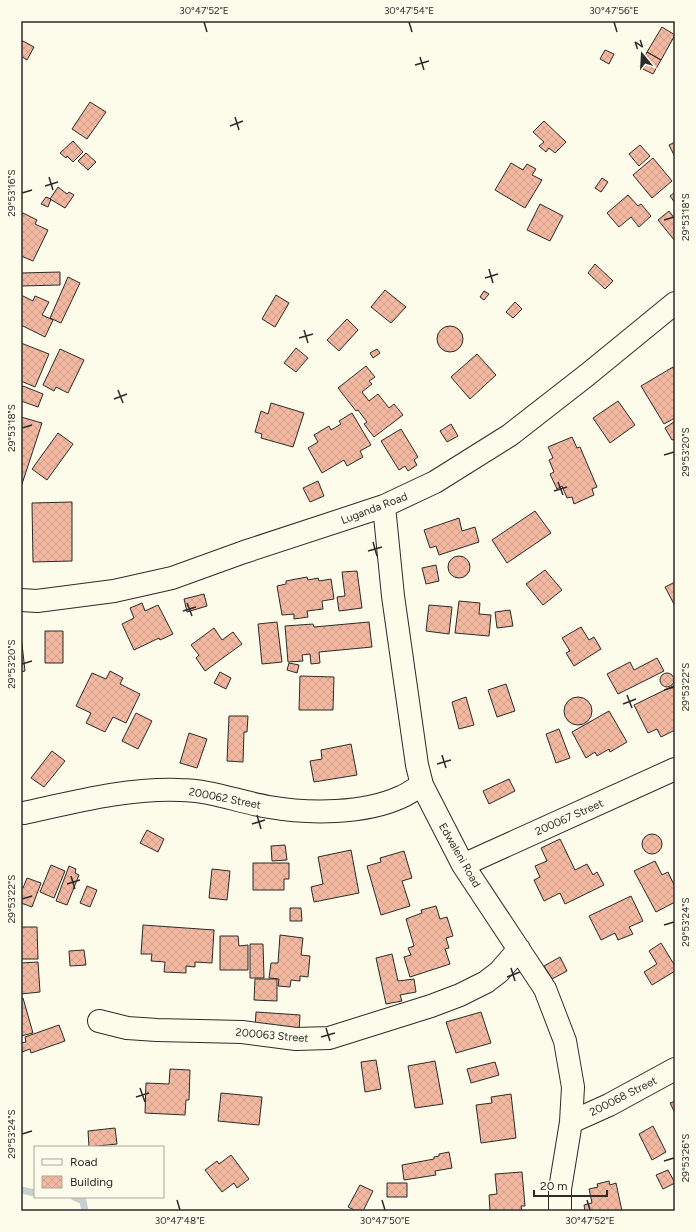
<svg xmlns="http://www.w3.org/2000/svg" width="696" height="1232" font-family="Figtree,sans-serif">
  <defs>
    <pattern id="building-cross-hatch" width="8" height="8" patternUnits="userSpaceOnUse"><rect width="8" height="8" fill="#f2b8a0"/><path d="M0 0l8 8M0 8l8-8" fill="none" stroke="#d09e8a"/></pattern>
  </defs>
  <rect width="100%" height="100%" fill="#fdfbea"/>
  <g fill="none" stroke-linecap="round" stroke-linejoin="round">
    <!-- stream -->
    <path stroke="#c7d0d0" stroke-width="7" d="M21 1190 35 1193
      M74 1197 83 1201 85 1211"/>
  </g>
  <!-- building -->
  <path fill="url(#building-cross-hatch)" stroke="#2b2b2b" d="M662 27 675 35 661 60 647 52Z
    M21 40 34 47 27 60 21 56Z
    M605 50 614 54 609 64 600 59Z
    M647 52 661 60 653 74 639 67Z
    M90 102 106 112 87 139 72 129Z
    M544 121 566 142 555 153 549 148 546 152 539 146 544 142 533 132Z
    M73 141 83 152 73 162 67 156 66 158 60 153Z
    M675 142V157L669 145Z
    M640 145 650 156 639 166 629 154Z
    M86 153 96 162 88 170 78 161Z
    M653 158 672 181 652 198 633 175Z
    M511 163 523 170 527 164 536 169 532 175 542 180 525 208 495 190Z
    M602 178 608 182 601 192 595 188Z
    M58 187 67 194 69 192 74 195 65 208 50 199Z
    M675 192V203L670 196Z
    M628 195 638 206 641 204 651 216 639 227 631 217 619 227 607 213Z
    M46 197 51 199 48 207 41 204Z
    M540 204 563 216 550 241 527 230Z
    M669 211 675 219V241L658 220Z
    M23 213 37 220 35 224 48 230 33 261 21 256V217Z
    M595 264 613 281 605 289 588 273Z
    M60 272V285L21 286V273Z
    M68 277 80 283 61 323 50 318Z
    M385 290 406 307 391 323 371 307Z
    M484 291 489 294 484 300 480 297Z
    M21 295 33 301 35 296 49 302 42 315 53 320 45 337 21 325Z
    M276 295 289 303 275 327 262 319Z
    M515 302 522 309 513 318 506 312Z
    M347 319 358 330 339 351 327 340Z
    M437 339a13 13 0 1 1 26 0a13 13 0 1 1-26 0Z
    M21 343 49 354 35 387 21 381Z
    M296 348 308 358 296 372 284 363Z
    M60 349 84 360 68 393 56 387 54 391 43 385Z
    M377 349 380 353 373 358 370 353Z
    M477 354 496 375 470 399 451 377Z
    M366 366 375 377 369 381 372 384 362 392 369 401 378 394 389 408 394 404 403 415 374 437 364 424 367 422 358 410 356 411 338 388Z
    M673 367 675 371V418L664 424 641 386Z
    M23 386 43 394 38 407 21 401V391Z
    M618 401 635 425 610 443 593 418Z
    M271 403 304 413 293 447 261 438 262 434 255 432 261 411 268 414Z
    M352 413 371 445 360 451 363 457 347 466 344 460 322 473 308 448 318 442 314 435 329 426 331 430 341 424 339 421Z
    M21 417 42 423 22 484H21Z
    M675 421V439L672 440 665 428Z
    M451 424 458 436 447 442 440 431Z
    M401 429 418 457 414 460 417 465 408 471 405 466 399 470 381 441Z
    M58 433 73 444 47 480 32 469Z
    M572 437 577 448 580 447 597 487 592 489 594 495 574 504 572 497 567 498 562 486 557 489 550 474 554 472 549 460 553 458 548 447Z
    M318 481 324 496 310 502 303 488Z
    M72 502V561L33 562 32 503Z
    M535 511 551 533 507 563 492 540Z
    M459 518 462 531 475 527 479 542 439 555 436 546 430 548 424 530Z
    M448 567a11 11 0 1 1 22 0a11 11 0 1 1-22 0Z
    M436 565 439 581 426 584 422 568Z
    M545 570 562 590 543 605 526 584Z
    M357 571 362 608 339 611 337 597 345 596 342 572Z
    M307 577 308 580 318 578 319 581 331 579 334 599 322 601 323 609 307 611 308 617 294 619V614L282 615 277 586 286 584V581Z
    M675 582V606L665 587Z
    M204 594 207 606 187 612 184 599Z
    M459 601 480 603 479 614 491 615 489 636 455 633Z
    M142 603 145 611 158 605 173 634 160 640 159 638 134 650 122 624 134 618 130 608Z
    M429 605 452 607 449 634 426 631Z
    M510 610 513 626 497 628 495 612Z
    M277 622 282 662 262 664 258 624Z
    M369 622 372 647 319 652 320 663 311 664 310 654 302 655 303 661 288 662 285 626 313 624 314 627Z
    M581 627 589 640 594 637 601 649 574 666 566 653 570 651 562 638Z
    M214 628 222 640 233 632 242 644 205 671 196 658 199 655 191 645Z
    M45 631H63V663H45Z
    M21 635 25 671 21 672Z
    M657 658 664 671 618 694 607 674 630 662 634 670Z
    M289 663 299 665 297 673 287 670Z
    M110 671 123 678 120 684 140 694 126 723 113 717 105 732 86 723 91 713 76 706 92 673 106 679Z
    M220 672 231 678 226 689 214 683Z
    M660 680a7 7 0 1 1 14 0a7 7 0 1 1-14 0Z
    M300 676 334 677 333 710H299Z
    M506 684 515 711 497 717 488 690Z
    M675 685V730L661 737 657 729 648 733 634 705Z
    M564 711a14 14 0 1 1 28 0a14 14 0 1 1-28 0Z
    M466 697 474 725 459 729 452 702Z
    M609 711 627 742 610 752 609 749 597 756 595 752 586 758 572 732Z
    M136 713 152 721 138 749 122 741Z
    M229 716H248L247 732H244L243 762 227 761Z
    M559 729 570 758 556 763 546 734Z
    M189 733 207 739 197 768 180 763Z
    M351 744 357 775 314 782 310 761 322 759 321 750Z
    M52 751 65 761 44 787 31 778Z
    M509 779 515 791 489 804 483 791Z
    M147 830 164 839 158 852 140 843Z
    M642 844a10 10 0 1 1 20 0a10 10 0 1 1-20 0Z
    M560 839 575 870 587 864 593 875 597 872 604 885 565 904 560 893 544 901 534 880 540 877 535 866 547 861 541 848Z
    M285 845 287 860 272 861 271 846Z
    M351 850 359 893 314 902 311 887 323 884 318 857Z
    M404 851 412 878 402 881 410 906 381 915 367 866 381 862 380 858Z
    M655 861 662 875 668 872 675 887V902L656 912 634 871Z
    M253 863H289V879H284V890H253Z
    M51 865 65 871 54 898 40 892Z
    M69 866 76 869 75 873 79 875 67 905 56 901Z
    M212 869 230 871 227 900 209 898Z
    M27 878 41 883 32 907 21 903V887L23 888Z
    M87 886 97 890 90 907 80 903Z
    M631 896 643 921 629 927 633 934 618 940 615 933 601 940 589 916Z
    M436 906 440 919 447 917 453 936 446 938 449 948 445 949 450 964 410 977 404 957 411 955 408 948 414 946 406 919 422 913 421 910Z
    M290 908H301L302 921H290Z
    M143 925 214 930 212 963 195 962V967L186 966V973L164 972 165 962 151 961 152 954H141Z
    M21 927H37L38 959H21Z
    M280 935 303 938 301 955 310 956 308 977 300 976V981L291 980 290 987 278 986 279 979 269 978 271 963H278Z
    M220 936H238L239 946 248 945V970H220Z
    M661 943 675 966V971L652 985 644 972 657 964 649 951Z
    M250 944H263L264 978H250Z
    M84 950 86 965 70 966 69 951Z
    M392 954 398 981 414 979 416 992 400 995 402 1001 386 1004 376 958Z
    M560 957 567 971 552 979 544 966Z
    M38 962 40 992 21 994V963Z
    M255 979H277V1001L254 1000Z
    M23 998 33 1033 21 1036V999Z
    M256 1012 300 1015 299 1031 255 1029Z
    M481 1012 491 1043 456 1053 446 1022Z
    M59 1025 65 1041 31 1053 30 1049 22 1052 21 1043 26 1042 25 1037Z
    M376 1060 381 1089 365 1092 361 1062Z
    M435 1061 443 1104 415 1108 408 1066Z
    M495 1062 499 1075 471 1083 467 1069Z
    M170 1069 190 1070 189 1100H186L185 1115 145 1113 146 1083 169 1084Z
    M221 1093 262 1097 259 1125 218 1121Z
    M511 1094 516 1138 481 1143 476 1105 492 1103 491 1097Z
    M675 1101V1113L670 1103Z
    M653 1126 666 1152 652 1160 639 1134Z
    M115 1128 117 1144 89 1147 88 1131Z
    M449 1152 452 1168 435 1171 436 1175 404 1180 402 1165 434 1159V1157L439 1156V1154Z
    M231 1155 249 1179 237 1188 234 1183 222 1192 205 1170 217 1161 219 1164Z
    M668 1170 675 1183 663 1189 656 1175Z
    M522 1172 525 1206H521L522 1211H490L489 1195 497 1194 495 1174Z
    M609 1181 610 1185 616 1183 622 1211H585L584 1205 592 1203 589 1189 598 1187 597 1184Z
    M387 1183H407V1197H387Z
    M360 1185 373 1191 363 1211H356L348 1207Z"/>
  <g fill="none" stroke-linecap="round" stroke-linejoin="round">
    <!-- minor casing -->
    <g stroke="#2b2b2b" stroke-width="24">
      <path id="minor" d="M384 506 393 596 417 765 422 785 463 865 545 989 565 1041 573 1087 571 1122 560 1189V1211
        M21 600 37 601 114 591 172 578 244 552 384 506 435 482 510 435 587 375 675 303
        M24 813C75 802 127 788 180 790 210 790 239 802 269 807 309 814 364 814 401 797 408 794 415 789 422 785
        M463 865 675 769
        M99 1021 127 1028 157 1030 242 1032 296 1039 329 1038 431 1006 460 995 486 982 499 972 519 949
        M571 1122 609 1105 675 1069"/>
    </g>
    <!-- minor -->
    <use href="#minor" stroke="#fdfbea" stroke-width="22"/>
  </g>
  <!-- ticks -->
  <path fill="none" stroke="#2b2b2b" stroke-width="1.5" d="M204 22 207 32M409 22 412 32M614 22 617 32M420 57 424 70M415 65 429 61M235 117 239 130M230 126 243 121M49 177 53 190M45 186 58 182M22 193 32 190M664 220 674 217M489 269 493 283M485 278 498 274M304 330 308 343M299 338 313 334M118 390 123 403M114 399 127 394M22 428 32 425M664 455 674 452M558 482 563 495M554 491 567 487M373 542 377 556M368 551 382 547M187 603 192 616M183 611 196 607M22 664 32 661M664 690 674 687M627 695 632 708M623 704 636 699M442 755 446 768M437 764 451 760M257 815 261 829M252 824 265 820M71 876 75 889M67 884 80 880M22 899 32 896M664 925 674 922M511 968 515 981M507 977 520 972M326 1028 330 1041M321 1037 335 1033M140 1088 145 1102M136 1097 149 1093M22 1134 32 1131M664 1161 674 1158M177 1200 180 1210M382 1200 385 1210M587 1200 590 1210"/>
  <g text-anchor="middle" stroke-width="3" stroke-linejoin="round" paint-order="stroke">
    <!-- street labels -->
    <g font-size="11" fill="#2b2b2b" stroke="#fdfbea">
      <text transform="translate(374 508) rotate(-21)" y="4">Luganda Road</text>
      <text transform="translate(225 798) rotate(11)" y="4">200062 Street</text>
      <text transform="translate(569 817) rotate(-24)" y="4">200067 Street</text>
      <text transform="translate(460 855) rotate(60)" y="4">Edwaleni Road</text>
      <text transform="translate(272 1035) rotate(5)" y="4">200063 Street</text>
      <text transform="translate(623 1096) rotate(-27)" y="4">200068 Street</text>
    </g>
  </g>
  <!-- border -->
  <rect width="696" height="1232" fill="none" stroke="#fdfbea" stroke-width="44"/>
  <!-- legend -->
  <rect x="34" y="1146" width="130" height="52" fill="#fdfbea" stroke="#a9a89e"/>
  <rect x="42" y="1159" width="20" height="6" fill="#fdfbea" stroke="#a9a89e"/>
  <text x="70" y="1166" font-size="12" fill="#2b2b2b">Road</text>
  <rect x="42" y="1176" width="20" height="12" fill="url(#building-cross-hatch)" stroke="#a9a89e"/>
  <text x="70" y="1186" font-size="12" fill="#2b2b2b">Building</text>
  <!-- north arrow -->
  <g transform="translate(642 54) rotate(342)" stroke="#fdfbea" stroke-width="3" paint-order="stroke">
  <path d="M0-3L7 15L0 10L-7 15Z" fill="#2b2b2b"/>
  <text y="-6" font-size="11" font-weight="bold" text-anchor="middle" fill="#2b2b2b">N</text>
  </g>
  <!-- scale -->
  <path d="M534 1190v6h73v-6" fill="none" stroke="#2b2b2b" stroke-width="2"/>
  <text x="540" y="1190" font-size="12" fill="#2b2b2b" stroke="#fdfbea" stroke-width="3" paint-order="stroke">20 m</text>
  <rect x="22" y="22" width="652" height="1188" fill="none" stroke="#2b2b2b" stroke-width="1.5"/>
  <g font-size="10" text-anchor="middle" fill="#2b2b2b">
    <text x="204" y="14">30°47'52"E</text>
    <text x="409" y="14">30°47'54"E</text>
    <text x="614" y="14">30°47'56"E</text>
    <text transform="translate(11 193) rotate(-90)" y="4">29°53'16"S</text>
    <text transform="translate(685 217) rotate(-90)" y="4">29°53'18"S</text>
    <text transform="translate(11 428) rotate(-90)" y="4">29°53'18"S</text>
    <text transform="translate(685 452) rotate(-90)" y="4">29°53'20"S</text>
    <text transform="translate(11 664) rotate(-90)" y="4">29°53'20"S</text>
    <text transform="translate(685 687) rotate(-90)" y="4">29°53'22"S</text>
    <text transform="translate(11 899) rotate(-90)" y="4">29°53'22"S</text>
    <text transform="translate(685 922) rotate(-90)" y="4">29°53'24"S</text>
    <text transform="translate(11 1134) rotate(-90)" y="4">29°53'24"S</text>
    <text transform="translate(685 1158) rotate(-90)" y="4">29°53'26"S</text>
    <text x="180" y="1224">30°47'48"E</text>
    <text x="385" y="1224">30°47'50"E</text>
    <text x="590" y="1224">30°47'52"E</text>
  </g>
</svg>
